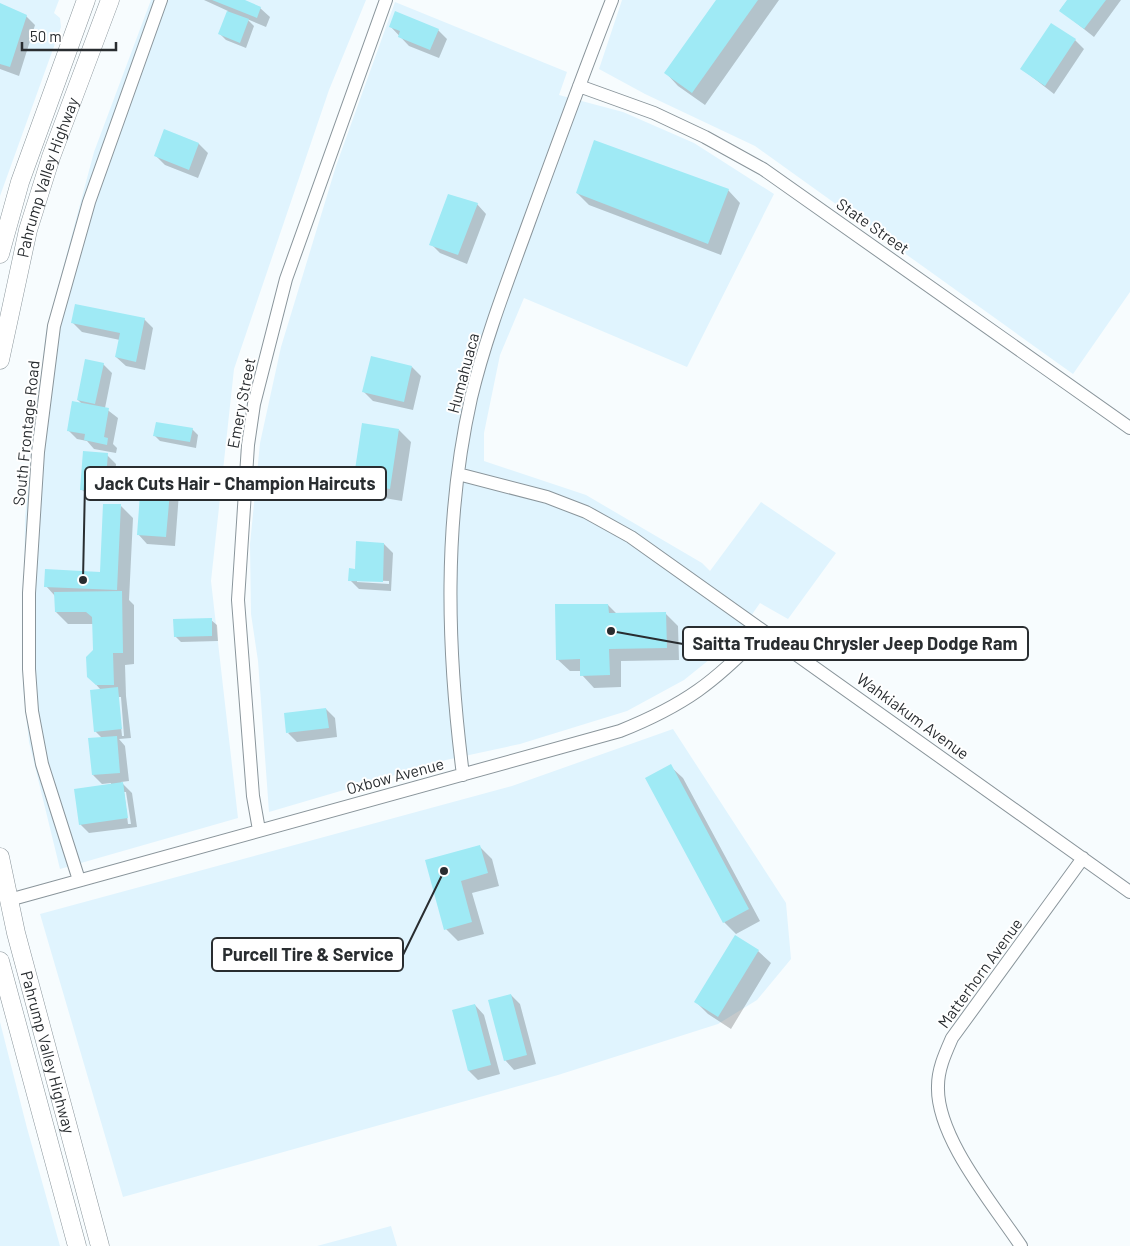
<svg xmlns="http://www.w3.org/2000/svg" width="1130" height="1246" font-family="Barlow,sans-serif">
  <rect width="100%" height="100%" fill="#f7fcfe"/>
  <!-- built -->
  <path fill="#e0f4fe" d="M0 0H59L54 13 60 18 61 27 0 196Z
    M151 0H366L329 90 234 369 211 581 238 818 60 869 29 742 23 686 25 517 46 332 94 152Z
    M622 0H1130V292L1073 374 755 146 645 94 599 69Z
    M395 2 567 72 559 95 623 112 694 143 774 194 687 367 524 298 500 355 484 433V461L586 495 702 563 710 571 761 502 836 553 788 619 760 603 735 639 684 680 627 711 520 744 446 760 269 812 258 661 251 614 250 544 260 443 281 347 336 166Z
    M673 729 786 903 791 959 757 1000 718 1024 558 1075 123 1197 40 914 512 786Z
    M0 1022 27 1128 60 1246H0Z
    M391 1226 397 1246H317Z"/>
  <!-- shadow -->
  <path fill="#0003" fill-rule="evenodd" d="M204 0H241L260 8 270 17 266 27 247 19 254 26 246 48 226 40 220 34 228 11Z
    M718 0H779L705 105 678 86 666 73Z
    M1068 0H1121L1094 37 1060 10Z
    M0 4 26 16 35 25 19 76 0 69Z
    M390 26 438 30 447 39 439 58 409 46Z
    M1075 40 1084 49 1054 94 1022 69Z
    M165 131 199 144 208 153 198 178 165 165 156 156Z
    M728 190 740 203 721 255 589 205 577 193Z
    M477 204 486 214 467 264 440 253 431 244Z
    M144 319 153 328 145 370 126 366 116 357 120 340 82 332 73 323Z
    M103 364 112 373 105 408 118 418 113 444 117 448 116 453 94 449 87 441 77 439 68 430 82 404 78 400Z
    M412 367 421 376 413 410 373 401 364 392Z
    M192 429 198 435 196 448 160 441 155 436Z
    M399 430 411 442 402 501 366 495 354 483Z
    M107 455 116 464 113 500 91 498 81 489Z
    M171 470 180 480 175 546 147 544 138 534Z
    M121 506 133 518 129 600 134 605V664L125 665 126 696 131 738 119 739 125 746 129 781 121 782 132 793 137 827 89 833 80 824 111 785V783L102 784 93 775 102 738 95 731 101 690 88 676 94 651V624H68L56 612 55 596 46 586 101 573ZM118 697H121L124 736H122ZM124 792H126L131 824H128Z
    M384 544 393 553 391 591 359 589 350 580 356 570ZM357 580 389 581V584L357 582Z
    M608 605 617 614H666L678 626 679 660 621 661V687L594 688 582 675 581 671H570L557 659Z
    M211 620 217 625 218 641 181 642 175 636Z
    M326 709 335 718 337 737 297 742 288 733Z
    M670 766 683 778 760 921 736 934 724 922Z
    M479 846 492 859 499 886 472 893 484 934 458 941 446 929 427 861Z
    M758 951 771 963 731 1029 708 1014 696 1002Z
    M511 995 520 1004 536 1064 514 1070 505 1060Z
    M475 1005 484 1015 500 1074 478 1080 469 1071Z"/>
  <!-- building -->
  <path fill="#9feaf5" d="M212 0H245L261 7 257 18Z
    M716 0H758L692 93 664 73Z
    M1067 0H1106L1084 29 1059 11Z
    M0 3 27 15 10 67 0 64Z
    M227 11 249 19 240 43 218 34Z
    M395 11 439 29 430 50 398 37 400 31 389 27Z
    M1051 23 1076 39 1045 86 1020 69Z
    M164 129 199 143 189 170 154 156Z
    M594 140 729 189 708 244 576 193Z
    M448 194 478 203 458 255 429 245Z
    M75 304 145 318 136 362 115 357 120 333 71 323Z
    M371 356 412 366 404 402 362 392Z
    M85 359 104 363 95 404 77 400Z
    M72 401 109 408 104 437 108 438 107 445 84 440 85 434 67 431Z
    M156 422 193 428 190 442 153 436Z
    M362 423 399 429 390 489 353 483Z
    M83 451 108 453 105 492 80 490Z
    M142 467 172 469 166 537 137 535Z
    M103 504H121L117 590 44 587 45 569 100 572Z
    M356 541 384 543 383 582 348 581 349 568 355 569Z
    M122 591 123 653H113L114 685H96L87 677 86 657 93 650 92 617 86 612H55L54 592Z
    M555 604H608L609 613 666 612 667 648 609 649 610 675 580 676V659L556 660Z
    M212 618V636L174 637 173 619Z
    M118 687 122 729 94 732 90 690Z
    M326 708 329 728 286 733 284 713Z
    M117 736 120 773 92 775 88 738Z
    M671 764 749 909 723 923 645 778Z
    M123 782 128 818 79 825 74 789Z
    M480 845 488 873 461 881 472 922 444 930 425 860Z
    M735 935 759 950 718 1017 694 1002Z
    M511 994 527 1055 504 1061 488 1000Z
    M475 1004 491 1065 468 1071 452 1010Z"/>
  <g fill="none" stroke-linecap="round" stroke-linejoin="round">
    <!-- minor casing -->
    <g stroke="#8a959b" stroke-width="14">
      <path id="minor" d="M579 86 654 113 705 137 763 169 1130 428
        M458 474 547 497 586 512 631 537 1130 892
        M463 775C447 649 443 523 471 398 485 339 508 280 529 222 556 148 583 74 612 0
        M259 830 253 796 238 600 248 445 254 404 286 279 386 0
        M79 880 42 764 32 711 29 669V593L38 452 54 326 89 202 161 0
        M9 900 620 731C685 705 715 682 763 632
        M1021 1246C993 1204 936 1137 938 1086 938 1069 945 1054 952 1038L1083 858"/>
    </g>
    <!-- highway casing -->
    <g stroke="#8a959b" stroke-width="19">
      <g id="highway">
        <path d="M0 254 20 182 86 0"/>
        <path id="s1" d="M0 360 28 230 51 157 110 0"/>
        <path id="s2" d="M0 857 16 933 100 1246"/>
        <path d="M0 961 77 1246"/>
      </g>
    </g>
    <!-- minor -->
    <use href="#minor" stroke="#fff" stroke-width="12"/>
    <!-- highway -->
    <use href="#highway" stroke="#fff" stroke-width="18"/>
  </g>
  <g text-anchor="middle" stroke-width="4" stroke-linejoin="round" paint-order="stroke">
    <!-- street labels -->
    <g font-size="16" fill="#292d30" stroke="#fff">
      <text dy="6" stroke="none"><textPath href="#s1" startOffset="189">Pahrump Valley Highway</textPath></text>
      <text transform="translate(873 226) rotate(35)" y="6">State Street</text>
      <text transform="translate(463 373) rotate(-75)" y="6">Humahuaca</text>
      <text transform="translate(241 403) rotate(-79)" y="6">Emery Street</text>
      <text transform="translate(26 433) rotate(-84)" y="6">South Frontage Road</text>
      <text transform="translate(913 716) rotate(36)" y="6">Wahkiakum Avenue</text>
      <text transform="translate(395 776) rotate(-15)" y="6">Oxbow Avenue</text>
      <text transform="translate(980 973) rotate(-54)" y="6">Matterhorn Avenue</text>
      <text dy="6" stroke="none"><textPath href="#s2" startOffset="201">Pahrump Valley Highway</textPath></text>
    </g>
  </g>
  <!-- callouts -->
  <path fill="none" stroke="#292d30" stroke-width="2" d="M83 580L85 483M611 631L683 644M444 871L403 955"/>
  <g fill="#292d30" stroke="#fff" stroke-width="2">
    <circle cx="83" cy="580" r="5"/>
    <circle cx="611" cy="631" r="5"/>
    <circle cx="444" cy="871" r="5"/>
  </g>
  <g fill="#fff" stroke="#292d30" stroke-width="2">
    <rect x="85" y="467" width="301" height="33" rx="5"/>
    <rect x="683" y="627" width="345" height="33" rx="5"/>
    <rect x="212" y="938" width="191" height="33" rx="5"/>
  </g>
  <g font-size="18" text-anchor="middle" font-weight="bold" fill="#292d30">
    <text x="235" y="490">Jack Cuts Hair - Champion Haircuts</text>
    <text x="855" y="650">Saitta Trudeau Chrysler Jeep Dodge Ram</text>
    <text x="308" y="961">Purcell Tire &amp; Service</text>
  </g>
  <!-- scale -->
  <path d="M22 42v8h94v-8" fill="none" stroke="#292d30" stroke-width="2.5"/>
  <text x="30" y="42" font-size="15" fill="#292d30" stroke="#ffffff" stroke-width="4" paint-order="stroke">50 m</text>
</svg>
